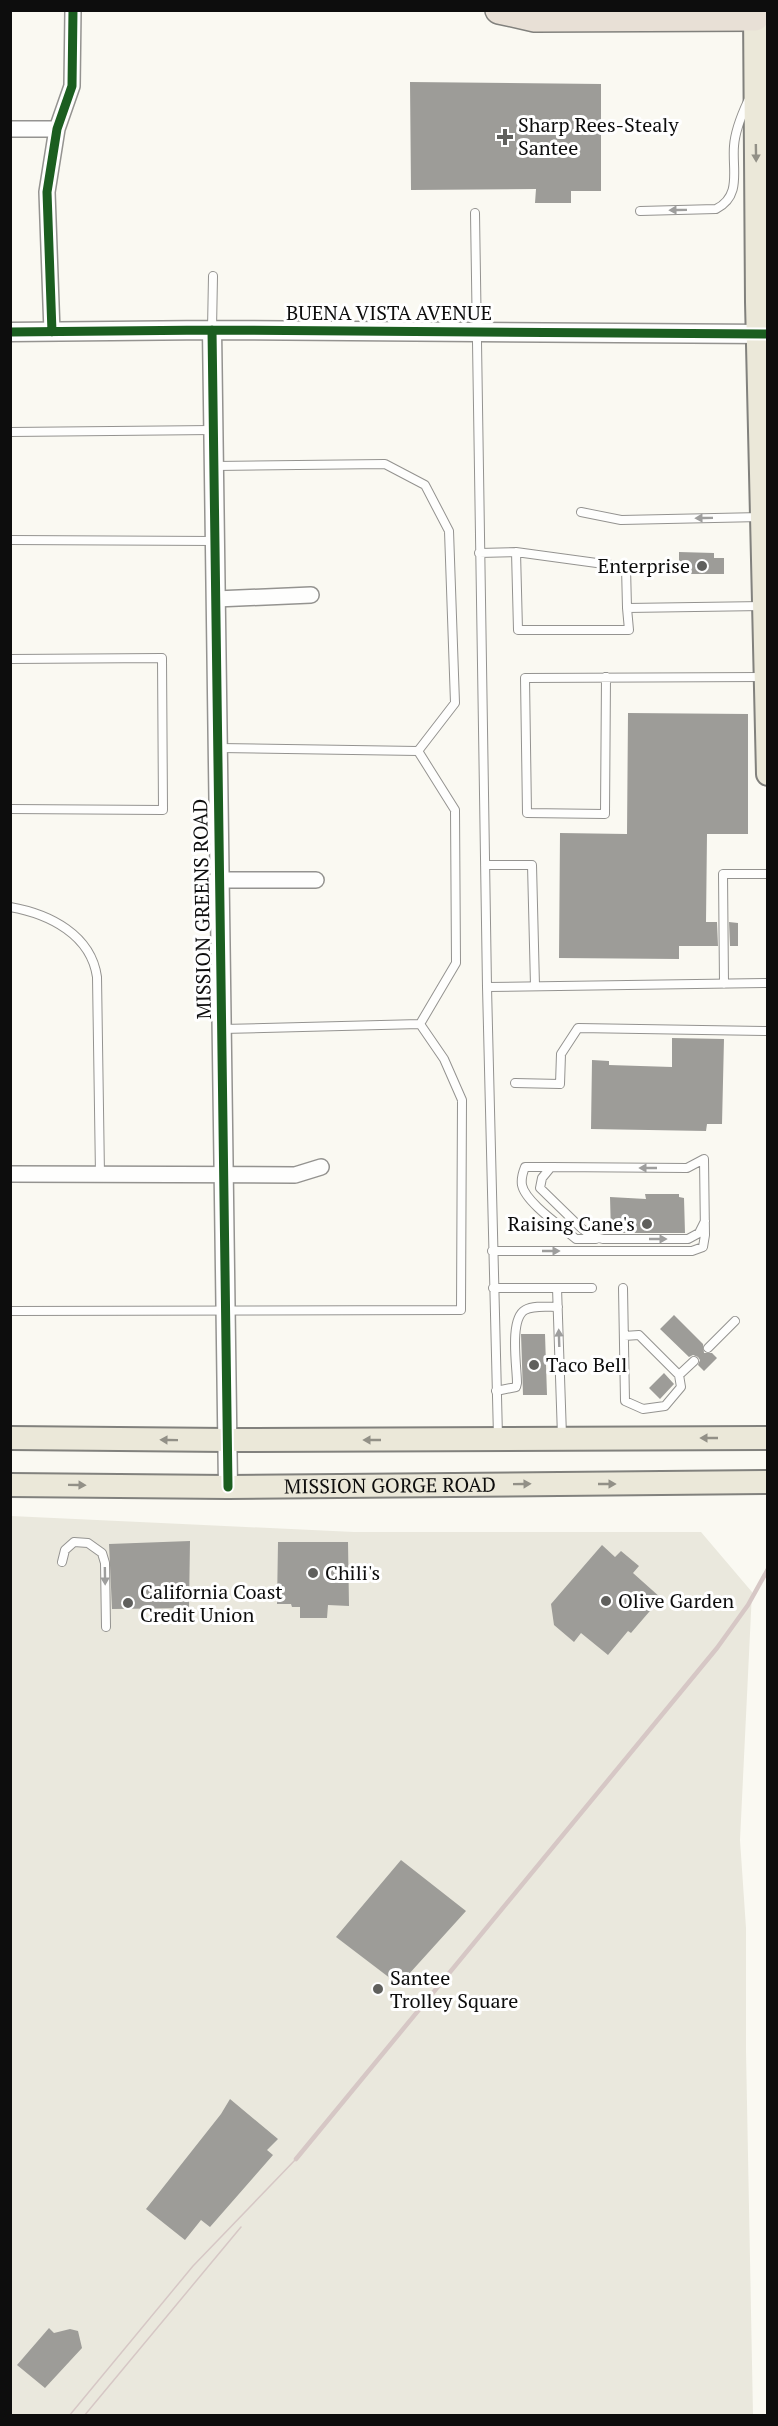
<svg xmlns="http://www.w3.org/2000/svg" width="778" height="2426" font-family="'PT Serif',serif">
  <rect width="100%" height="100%" fill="#faf9f2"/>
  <!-- plaza -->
  <path fill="#eae8dd" d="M11 1516 354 1532H701L752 1592 740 1840 746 1928V2051L753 2415 11 2416Z"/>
  <!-- building -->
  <path fill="#9d9c98" d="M410 82 601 84V191H571V203H535L536 189 411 190Z
    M679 552 714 553V558H724V574H679Z
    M628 713 748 714V834H707L706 922H717L718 946H679V959L559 958 560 833 627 834Z
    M729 922 738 923V946H730Z
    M672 1038 724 1039 722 1124H707L706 1131 591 1129 592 1060 609 1061V1065L672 1067Z
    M645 1194H679V1197L684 1198 685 1233H611L610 1197 646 1199Z
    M674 1315 703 1344 704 1353H712L717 1358 704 1371 698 1365 700 1360 698 1357 693 1355 689 1357 660 1329Z
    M521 1334H545L547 1395H523Z
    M664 1373 674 1384 660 1399 649 1388Z
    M190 1541 189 1608 112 1609 109 1544Z
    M278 1542H348L349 1606 328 1605 327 1618H300V1607H292L291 1604H277Z
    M602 1545 615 1557 621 1551 639 1566 633 1573 661 1598 631 1633 628 1631 608 1655 581 1633 574 1642 554 1625 551 1604Z
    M401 1860 466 1911 399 1985 336 1937Z
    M230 2099 278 2139 267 2150 273 2155 210 2227 201 2220 185 2240 146 2209 221 2114Z
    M49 2328 54 2333 70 2329 78 2331 82 2348 45 2388 17 2365Z"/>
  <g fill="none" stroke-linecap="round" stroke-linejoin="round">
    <!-- service casing -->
    <g stroke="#949390" stroke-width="10">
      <path id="service" d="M640 211 716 209C742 196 732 170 734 146 735 131 742 114 748 101
        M475 213 487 987
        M212 329 213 276
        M10 432 213 430
        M215 466 385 464 425 485 449 531 455 703 418 751
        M581 512 621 520 761 517
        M10 540 215 541
        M516 552 626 567 627 608
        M479 553 516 552 518 630H629L627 608 763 606
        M10 659 162 658 163 810 10 809
        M606 677 605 814 527 813 525 678 764 677
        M219 748 418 751 455 810 456 963 420 1024
        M485 865H532L535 986
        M10 907C50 914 91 935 97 977L100 1175
        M724 984 723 874H768
        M515 1083 560 1084 561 1054 578 1028 768 1031
        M551 1167H525C523 1172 521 1179 522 1185 525 1202 562 1227 576 1239H596
        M492 1251H692L703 1247 705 1235 704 1159 687 1168 551 1167 542 1178 540 1188 579 1226 591 1236 603 1239H688L699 1233 705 1221
        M493 1288H592
        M557 1288 562 1436
        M623 1288 625 1401 643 1409 665 1406 681 1387 679 1375 694 1361
        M10 1311 461 1310 462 1100 444 1059 420 1024 222 1029
        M624 1336 639 1335 679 1375
        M708 1348 735 1321
        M496 1391 516 1387 517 1383C517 1367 509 1319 525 1310 534 1305 548 1307 558 1307
        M498 1437 487 987 768 983
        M62 1562 65 1550 74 1542 88 1543 102 1553 105 1563 106 1627"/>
    </g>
    <!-- minor casing -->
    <g stroke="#949390" stroke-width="18">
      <path id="minor" d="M10 129H57
        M52 332 47 192 57 129 72 86 73 10
        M216 599 311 595
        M219 880H316
        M10 1174 295 1175 321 1167"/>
    </g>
    <!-- tertiary casing -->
    <g stroke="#949390" stroke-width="21">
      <path id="tertiary" d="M212 330 228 1487
        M10 332 212 330 768 334"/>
    </g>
    <!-- primary casing -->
    <g stroke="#81817d" stroke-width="26">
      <g id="primary">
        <path d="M755 10 757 302 768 774"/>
        <path d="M10 1438 227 1440 768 1438"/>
        <path id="s1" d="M10 1485 228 1487 768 1482"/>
      </g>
    </g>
    <!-- motorway casing -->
    <g stroke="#81817d" stroke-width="30">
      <path id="motorway" d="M499 10 535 18 755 17"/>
    </g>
    <!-- service -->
    <use href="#service" stroke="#fefefd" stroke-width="8"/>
    <!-- minor -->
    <use href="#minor" stroke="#fefefd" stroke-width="15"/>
    <!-- tertiary -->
    <use href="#tertiary" stroke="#fefefd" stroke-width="18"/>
    <!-- primary -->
    <use href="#primary" stroke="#ebe8d9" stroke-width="22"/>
    <!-- motorway -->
    <use href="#motorway" stroke="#e8e0d6" stroke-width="27"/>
    <!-- tram -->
    <path stroke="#d6c7c5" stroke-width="1.5" d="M69 2416 193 2266 296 2159
      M84 2416 241 2227"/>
    <!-- rail -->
    <path stroke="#d6c7c5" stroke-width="4.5" d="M296 2159 717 1648 748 1605 768 1569"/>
    <!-- cycleway casing -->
    <g stroke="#fff" stroke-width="13">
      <path id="cycleway" d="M212 330 228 1487
        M10 332 212 330 768 334
        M52 332 47 192 57 129 72 86 73 10"/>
    </g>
    <!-- cycleway -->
    <use href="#cycleway" stroke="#1b5e20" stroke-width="9"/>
  </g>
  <!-- one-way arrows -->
  <defs><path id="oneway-solid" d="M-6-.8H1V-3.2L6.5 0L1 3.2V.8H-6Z" transform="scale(1.5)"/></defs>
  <g fill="#929087">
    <use href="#oneway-solid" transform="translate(756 153) rotate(89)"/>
    <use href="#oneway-solid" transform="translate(709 1438) rotate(180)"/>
    <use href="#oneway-solid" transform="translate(169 1440) rotate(-179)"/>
    <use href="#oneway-solid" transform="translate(372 1440) rotate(180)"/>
    <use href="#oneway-solid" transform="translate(522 1484) rotate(-1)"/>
    <use href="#oneway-solid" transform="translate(607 1484)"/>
    <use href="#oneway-solid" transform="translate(77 1485) rotate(1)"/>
  </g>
  <g fill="#9e9e9d">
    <use href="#oneway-solid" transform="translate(678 210) rotate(179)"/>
    <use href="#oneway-solid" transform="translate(704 518) rotate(179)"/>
    <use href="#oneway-solid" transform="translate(648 1168) rotate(-180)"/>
    <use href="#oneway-solid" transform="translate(658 1239)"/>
    <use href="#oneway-solid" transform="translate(551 1251)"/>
    <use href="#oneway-solid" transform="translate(559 1338) rotate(-92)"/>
    <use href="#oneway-solid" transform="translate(105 1576) rotate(89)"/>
  </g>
  <!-- markers -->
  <g fill="#60605d" stroke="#fff" stroke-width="2">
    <path d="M502 128h6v6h6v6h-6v6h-6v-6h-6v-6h6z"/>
    <circle cx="702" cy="566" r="6"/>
    <circle cx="647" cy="1224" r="6"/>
    <circle cx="534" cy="1365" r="6"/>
    <circle cx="313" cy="1573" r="6"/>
    <circle cx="606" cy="1601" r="6"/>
    <circle cx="128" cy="1603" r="6"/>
    <circle cx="378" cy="1989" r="6"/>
  </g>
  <g text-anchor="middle" stroke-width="6" stroke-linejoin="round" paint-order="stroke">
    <!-- poi labels -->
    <g font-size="20" fill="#0d0d0d" stroke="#fff" text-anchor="start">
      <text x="518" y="132">Sharp Rees-Stealy<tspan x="518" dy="23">Santee</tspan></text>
      <text x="690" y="573" text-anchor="end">Enterprise</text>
      <text x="635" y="1231" text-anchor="end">Raising Cane's</text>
      <text x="546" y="1372">Taco Bell</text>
      <text x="325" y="1580">Chili's</text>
      <text x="140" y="1599">California Coast<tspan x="140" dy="23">Credit Union</tspan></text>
      <text x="618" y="1608">Olive Garden</text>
      <text x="390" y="1985">Santee<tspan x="390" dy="23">Trolley Square</tspan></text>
    </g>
    <!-- street labels -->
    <g font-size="20" fill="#0d0d0d" stroke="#fff">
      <text x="389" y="320">BUENA VISTA AVENUE</text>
      <text transform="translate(202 909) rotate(-91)" y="7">MISSION GREENS ROAD</text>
      <text dy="7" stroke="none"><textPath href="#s1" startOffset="380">MISSION GORGE ROAD</textPath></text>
    </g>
  </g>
  <!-- border -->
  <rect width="778" height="2426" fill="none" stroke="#0d0d0d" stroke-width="24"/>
</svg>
